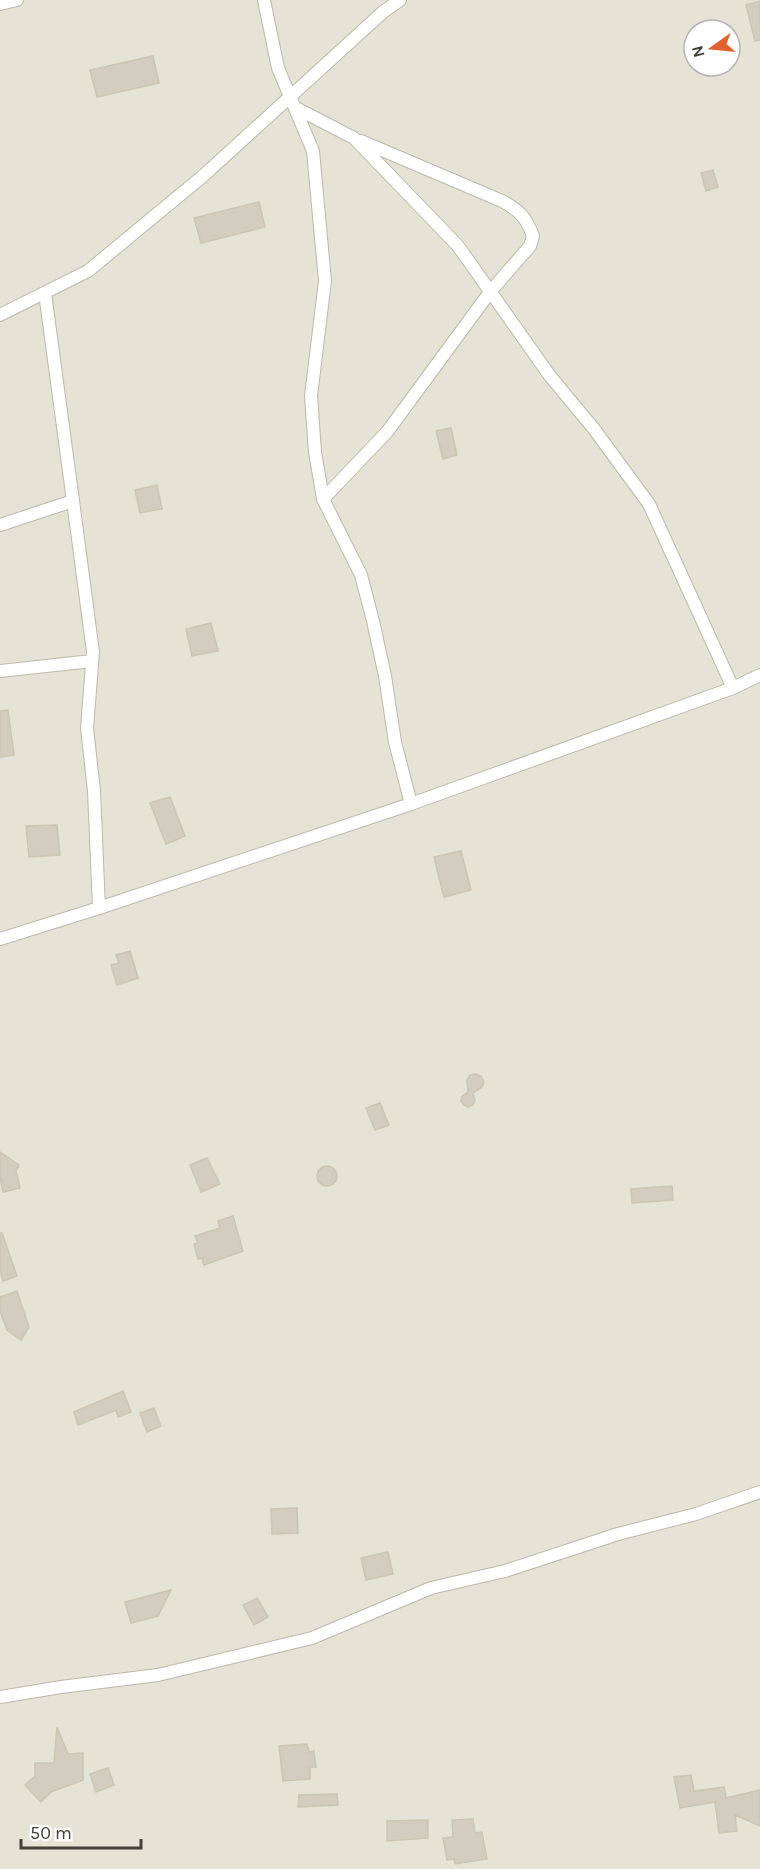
<svg xmlns="http://www.w3.org/2000/svg" width="760" height="1869" font-family="Karla,sans-serif">
  <rect width="100%" height="100%" fill="#f1f0e7"/>
  <!-- residential -->
  <path fill="#e5e2d6" fill-rule="evenodd" d="M0 0H760V1869H0ZM694 30H730V66H694Z"/>
  <!-- building -->
  <path fill="#d2cdbe" stroke="#cbc5b2" stroke-width="1.5" d="M760 1V40L755 41 746 5Z
    M153 56 159 83 97 97 90 70Z
    M713 170 718 187 706 191 701 173Z
    M259 202 265 227 201 243 194 218Z
    M451 428 457 455 443 459 436 431Z
    M157 485 162 509 140 513 135 490Z
    M211 623 218 651 192 656 186 629Z
    M8 710 14 755 0 757V711Z
    M170 797 185 836 166 844 150 803Z
    M57 825 60 855 29 857 26 826Z
    M461 851 471 890 444 897 434 857Z
    M130 951 138 978 117 985 111 965 119 963 116 955Z
    M476 1074 481 1076 484 1082 482 1087 473 1093 475 1101 473 1105 468 1107 464 1105 461 1101 462 1096 468 1092 467 1080 470 1075Z
    M380 1103 389 1125 375 1130 366 1108Z
    M0 1152 19 1165 16 1171 20 1188 3 1192 0 1177Z
    M207 1158 220 1184 201 1192 190 1165Z
    M317 1176a10 10 0 1 1 20 0a10 10 0 1 1-20 0Z
    M672 1186 673 1200 632 1203 631 1189Z
    M233 1216 243 1251 204 1265 202 1258 198 1259 194 1244 198 1243 195 1236 220 1228 218 1221Z
    M0 1233H2L17 1276 3 1281 0 1271Z
    M17 1291 29 1327 21 1340 7 1330 0 1311V1297Z
    M123 1391 131 1412 118 1417 116 1410 78 1425 74 1412Z
    M154 1408 161 1426 147 1432 140 1413Z
    M297 1508 298 1533 272 1534 271 1509Z
    M388 1552 393 1574 366 1580 361 1558Z
    M171 1590 158 1616 131 1623 125 1602Z
    M257 1598 268 1617 254 1625 243 1605Z
    M57 1727 68 1754 83 1753V1780L51 1792 41 1802 25 1785 35 1776V1763H54Z
    M307 1744 309 1752 314 1751 316 1767H310V1779L283 1781 279 1746Z
    M108 1768 114 1785 96 1792 90 1774Z
    M691 1775 694 1791 724 1787 726 1798 760 1790V1826L735 1815 737 1831 719 1833 715 1802 680 1808 674 1777Z
    M337 1794 338 1805 298 1807 299 1795Z
    M473 1819 475 1833 482 1832 487 1859 455 1864 454 1859 447 1860 443 1838 453 1837 452 1820Z
    M428 1820V1838L387 1841V1821Z"/>
  <g fill="none" stroke-linecap="round" stroke-linejoin="round">
    <!-- street casing -->
    <g stroke="#bcb8ab" stroke-width="14">
      <path id="street" d="M264 0 278 68 313 151 325 281 311 396 315 452 323 499 361 575 373 621 385 676 395 742 411 804
        M0 4 17 0
        M296 108 354 138 458 246 550 376 594 429 649 504 733 688
        M0 315 88 271 203 176 383 12 400 0
        M323 499 387 432 490 292 530 246 533 236C526 217 520 211 502 201L361 141
        M73 501 93 652 87 728 94 791 99 908
        M0 525 73 501 45 293
        M0 671 92 661
        M0 939 99 908 411 804 733 688 760 675
        M0 1697 61 1687 158 1675 312 1638 431 1588 505 1571 618 1534 696 1514 760 1492"/>
    </g>
    <!-- street -->
    <use href="#street" stroke="#fff" stroke-width="12"/>
  </g>
  <!-- north arrow -->
  <g transform="translate(712 48) rotate(255)"><circle r="28" fill="#ffffff" stroke="#b4b3af" stroke-width="1.5"/>
  <path d="M0-4.5L10 22L0 15L-10 22Z" fill="#e0632f"/>
  <text y="-9" font-size="16" font-weight="bold" text-anchor="middle" fill="#444037">N</text>
  </g>
  <!-- scale -->
  <path d="M21 1839v9h120v-9" fill="none" stroke="#444037" stroke-width="3"/>
  <text x="30" y="1839" font-size="18" fill="#444037" stroke="#ffffff" stroke-width="4.5" paint-order="stroke">50 m</text>
</svg>
